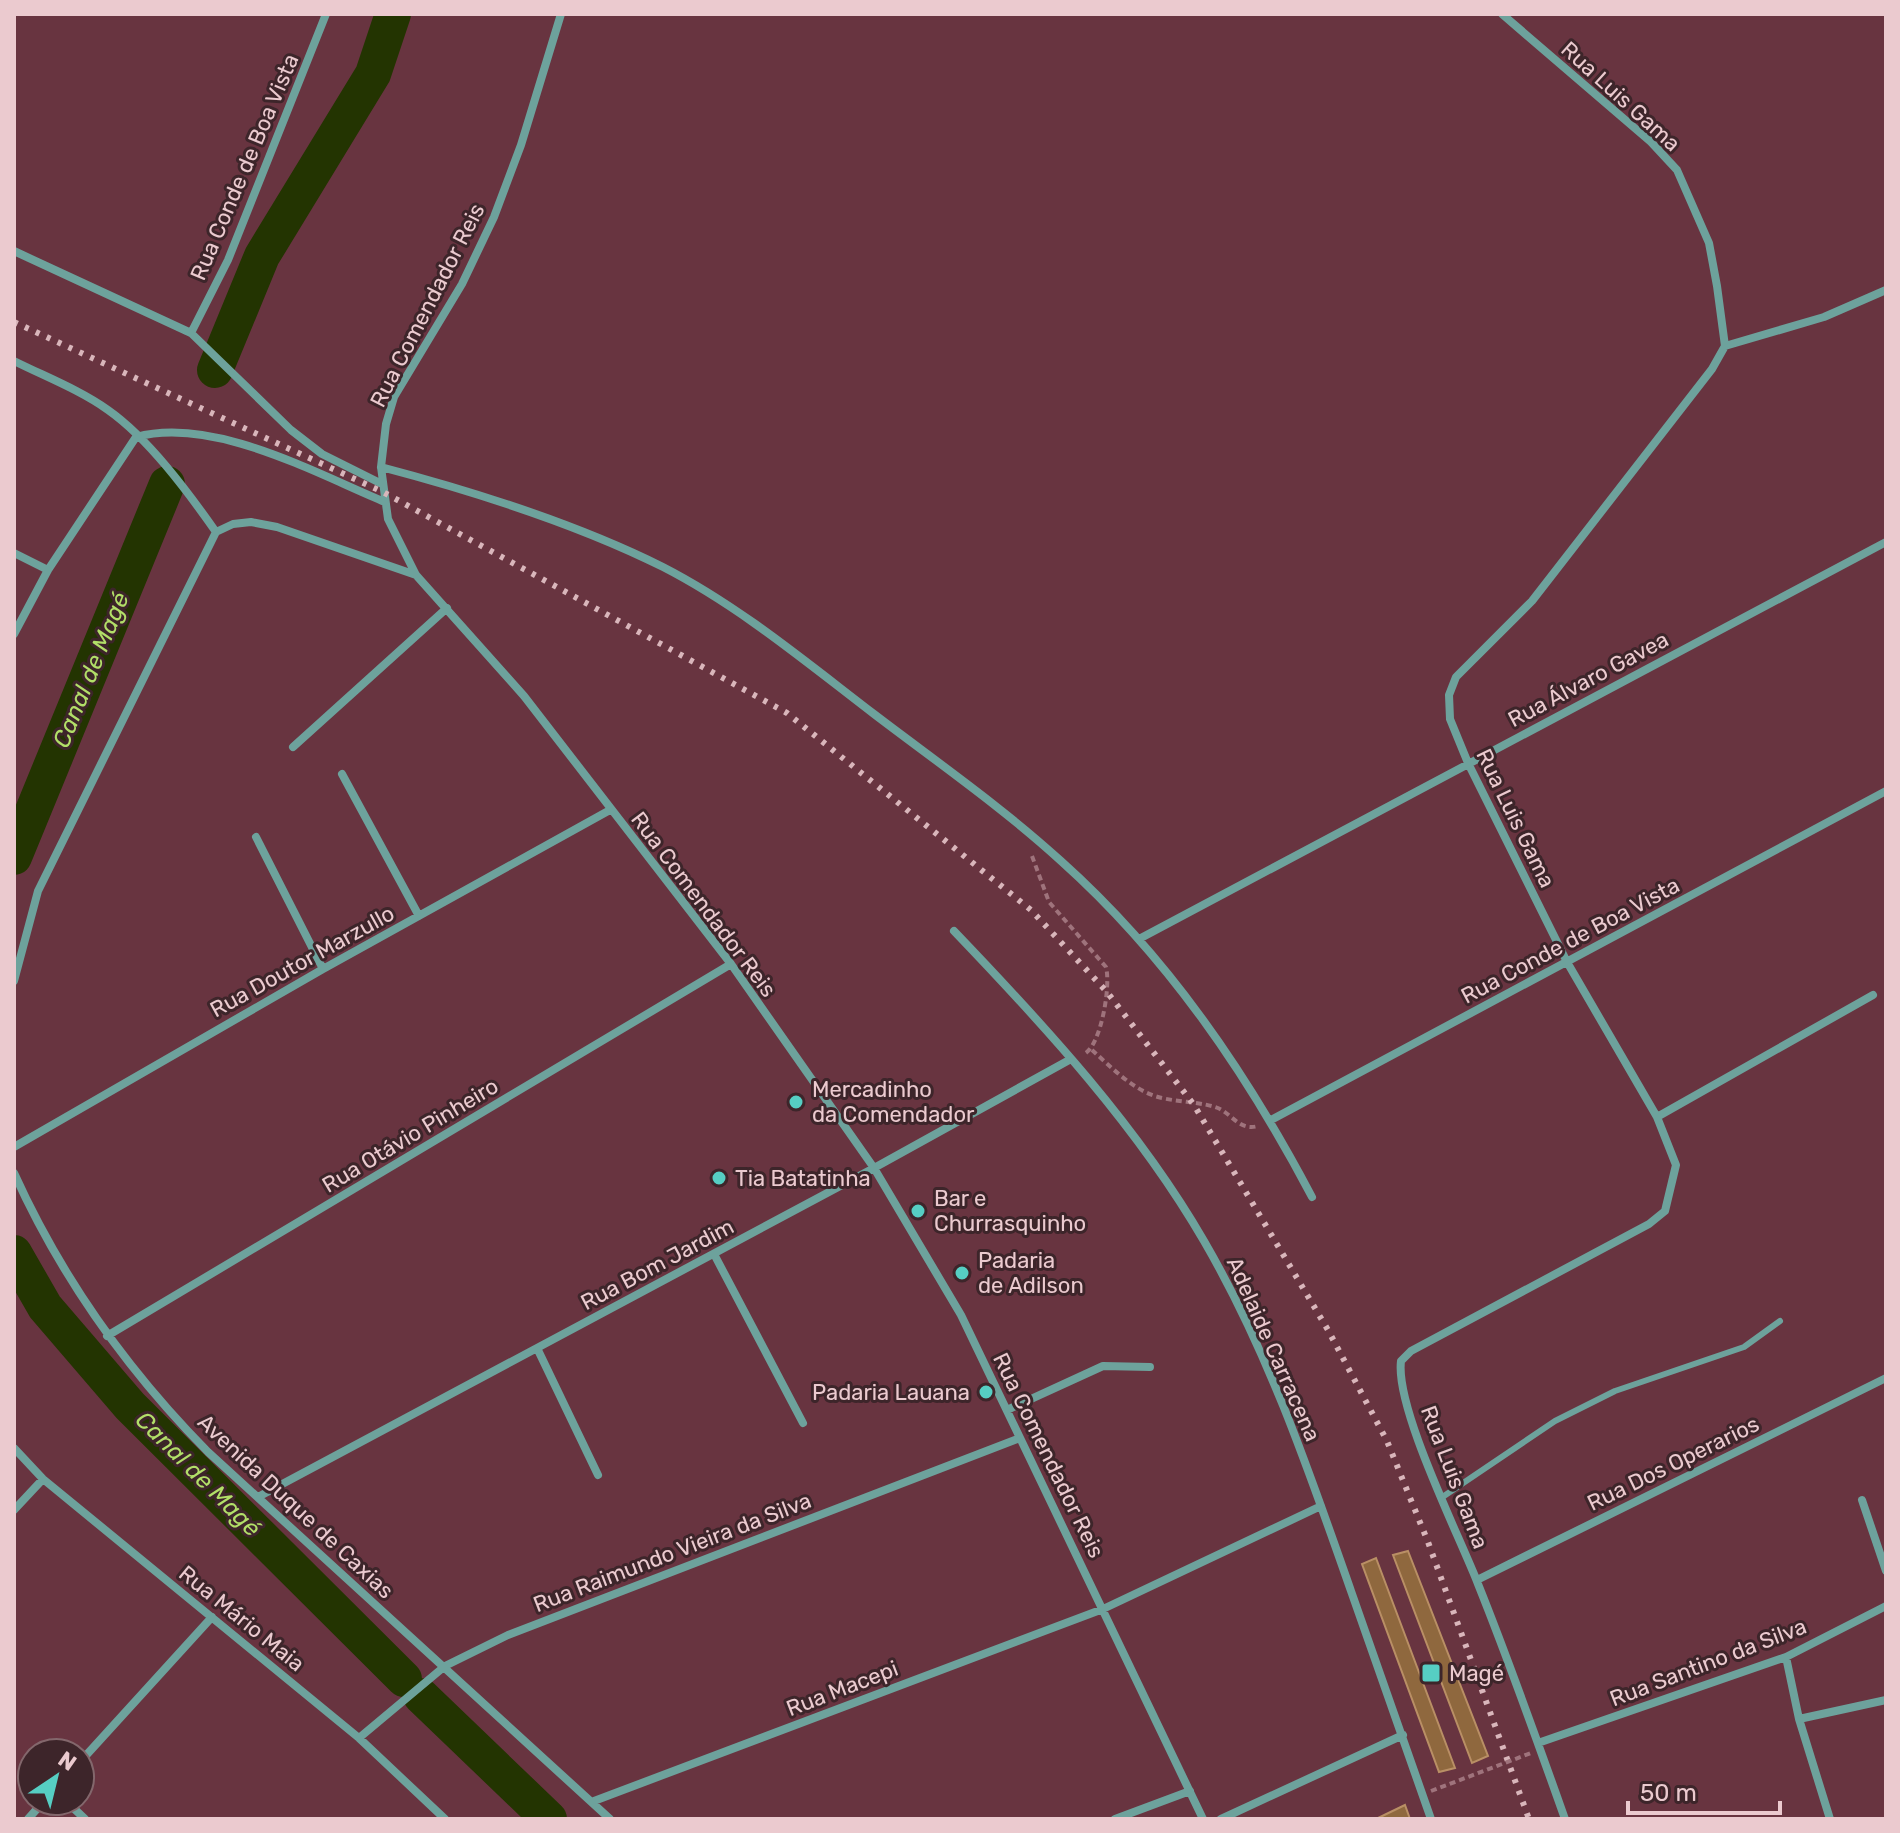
<svg xmlns="http://www.w3.org/2000/svg" width="1900" height="1833" font-family="Rubik,sans-serif">
  <rect width="100%" height="100%" fill="#683440"/>
  <g fill="none" stroke-linecap="round" stroke-linejoin="round">
    <!-- river -->
    <path stroke="#233401" stroke-width="36" d="M215 370 262 256 373 74 393 14
      M14 857 167 484
      M14 1253 45 1307 130 1406 404 1679
      M421 1696 549 1819"/>
  </g>
  <!-- building -->
  <path fill="#8f683e" stroke="#b98f65" stroke-width="2" d="M1408 1551 1488 1756 1472 1763 1393 1555Z
    M1376 1558 1455 1768 1439 1772 1362 1564Z
    M1405 1805 1410 1819H1376Z"/>
  <g fill="none" stroke-linecap="round" stroke-linejoin="round">
    <!-- path -->
    <path stroke="#9f737c" stroke-width="4" stroke-dasharray="6 4" stroke-linecap="butt" d="M1032 856 1049 902 1106 967C1111 986 1101 1046 1084 1054
      M1092 1050C1111 1067 1133 1090 1158 1097 1175 1102 1206 1102 1220 1109 1233 1116 1241 1131 1258 1126"/>
    <!-- lane -->
    <path stroke="#6da29c" stroke-width="6" d="M1441 1498 1555 1421 1615 1391 1744 1347 1780 1321"/>
    <!-- street -->
    <path stroke="#6da29c" stroke-width="8" d="M561 14 521 145 494 217 462 284 394 397 386 424 381 467 388 519 416 575 524 696 731 964 874 1168 961 1315 1203 1819
      M1502 14 1651 142 1677 170 1709 243 1717 286 1725 346 1712 369 1532 601 1456 677 1449 695 1450 719 1468 763 1567 962 1657 1117 1676 1165 1665 1211 1649 1224 1411 1351 1401 1361C1395 1408 1459 1535 1478 1584 1509 1661 1537 1740 1565 1819
      M14 251 191 333 291 430 322 454 382 484
      M191 333 228 260 326 14
      M1725 346 1824 317 1886 290
      M14 361C46 377 80 390 108 410 148 438 188 492 216 532
      M136 437C213 416 315 473 385 502
      M381 467C476 492 575 523 663 567 739 606 806 662 874 714 937 762 1003 808 1061 861 1167 956 1246 1072 1312 1197
      M14 553 48 570
      M14 634 48 570 136 437
      M293 747 447 608
      M342 774 419 916
      M256 837 323 969
      M954 931C1045 1026 1138 1127 1204 1241 1268 1351 1309 1471 1351 1591 1377 1667 1405 1743 1431 1819
      M1139 939 1886 542
      M14 981 38 891 216 532 233 524 251 522 277 527 416 575
      M1657 1117 1873 995
      M1271 1120 1886 791
      M14 1147 323 969 610 810
      M14 1173C62 1279 127 1370 208 1452L610 1819
      M714 1254 803 1423
      M107 1336 731 964
      M537 1348 598 1475
      M1007 1410 1103 1366 1150 1367
      M14 1448 43 1479 359 1738 445 1819
      M258 1497 874 1168 1071 1059
      M1862 1500 1886 1571
      M14 1510 43 1479
      M1477 1580 1886 1378
      M1786 1657 1799 1719 1830 1819
      M1799 1719 1886 1700
      M359 1738 445 1666 508 1635 1020 1438
      M1538 1743 1786 1657 1886 1606
      M80 1762 212 1617
      M66 1801 85 1819
      M594 1801 1103 1609 1321 1506
      M28 1819 44 1801
      M1115 1819 1190 1791
      M1221 1819 1403 1735"/>
    <!-- rail -->
    <path stroke="#d9b6bb" stroke-width="6" stroke-dasharray="4 8" stroke-linecap="butt" d="M14 322 383 492 787 713 1031 910 1107 992 1194 1105 1328 1330 1387 1441 1428 1542 1529 1819"/>
    <!-- path-bridge -->
    <path stroke="#9f737c" stroke-width="4" stroke-dasharray="6 4" stroke-linecap="butt" d="M1431 1791 1531 1753"/>
  </g>
  <!-- markers -->
  <g fill="#56cec3" stroke="#3d252a" stroke-width="3">
    <circle cx="796" cy="1102" r="8"/>
    <circle cx="719" cy="1178" r="8"/>
    <circle cx="918" cy="1211" r="8"/>
    <circle cx="962" cy="1273" r="8"/>
    <circle cx="986" cy="1392" r="8"/>
    <rect x="1421" y="1663" width="20" height="20" rx="4"/>
  </g>
  <g text-anchor="middle" stroke-width="6" stroke-linejoin="round" paint-order="stroke">
    <!-- street labels -->
    <g font-size="22" fill="#ebcacf" stroke="#3d252a">
      <text transform="translate(1621 96) rotate(42)" y="8">Rua Luis Gama</text>
      <text transform="translate(244 167) rotate(-67)" y="8">Rua Conde de Boa Vista</text>
      <text transform="translate(427 305) rotate(-63)" y="8">Rua Comendador Reis</text>
      <text transform="translate(1588 679) rotate(-28)" y="8">Rua Álvaro Gavea</text>
      <text transform="translate(1516 818) rotate(64)" y="8">Rua Luis Gama</text>
      <text transform="translate(704 904) rotate(53)" y="8">Rua Comendador Reis</text>
      <text transform="translate(1570 940) rotate(-28)" y="8">Rua Conde de Boa Vista</text>
      <text transform="translate(302 961) rotate(-29)" y="8">Rua Doutor Marzullo</text>
      <text transform="translate(410 1135) rotate(-31)" y="8">Rua Otávio Pinheiro</text>
      <text transform="translate(657 1264) rotate(-28)" y="8">Rua Bom Jardim</text>
      <text transform="translate(1274 1349) rotate(66)" y="8">Adelaide Carracena</text>
      <text transform="translate(1049 1455) rotate(64)" y="8">Rua Comendador Reis</text>
      <text transform="translate(1673 1463) rotate(-26)" y="8">Rua Dos Operarios</text>
      <text transform="translate(1455 1477) rotate(69)" y="8">Rua Luis Gama</text>
      <text transform="translate(296 1506) rotate(43)" y="8">Avenida Duque de Caxias</text>
      <text transform="translate(672 1552) rotate(-21)" y="8">Rua Raimundo Vieira da Silva</text>
      <text transform="translate(242 1618) rotate(39)" y="8">Rua Mário Maia</text>
      <text transform="translate(1708 1662) rotate(-21)" y="8">Rua Santino da Silva</text>
      <text transform="translate(842 1688) rotate(-21)" y="8">Rua Macepi</text>
    </g>
    <!-- poi labels -->
    <g font-size="22" fill="#ebcacf" stroke="#3d252a" text-anchor="start">
      <text x="812" y="1097">Mercadinho<tspan x="812" dy="25">da Comendador</tspan></text>
      <text x="735" y="1186">Tia Batatinha</text>
      <text x="934" y="1206">Bar e<tspan x="934" dy="25">Churrasquinho</tspan></text>
      <text x="978" y="1268">Padaria<tspan x="978" dy="25">de Adilson</tspan></text>
      <text x="970" y="1400" text-anchor="end">Padaria Lauana</text>
      <text x="1449" y="1681">Magé</text>
    </g>
    <!-- water labels -->
    <g font-size="24" font-style="italic" fill="#b2df68" stroke="#3d252a">
      <text transform="translate(91 670) rotate(-68)" y="8">Canal de Magé</text>
      <text transform="translate(198 1474) rotate(45)" y="8">Canal de Magé</text>
    </g>
  </g>
  <!-- border -->
  <rect width="1900" height="1833" fill="none" stroke="#ebcacf" stroke-width="32"/>
  <!-- north arrow -->
  <g transform="translate(56 1777) rotate(35)"><circle r="38" fill="#3d252a" stroke="#83676c" stroke-width="2"/>
  <path d="M0-6L14 30L0 20L-14 30Z" fill="#56cec3"/>
  <text y="-12" font-size="22" font-weight="bold" text-anchor="middle" fill="#ebcacf">N</text>
  </g>
  <!-- scale -->
  <path d="M1628 1801v12h152v-12" fill="none" stroke="#ebcacf" stroke-width="4"/>
  <text x="1640" y="1801" font-size="24" fill="#ebcacf" stroke="#3d252a" stroke-width="6" paint-order="stroke">50 m</text>
</svg>
